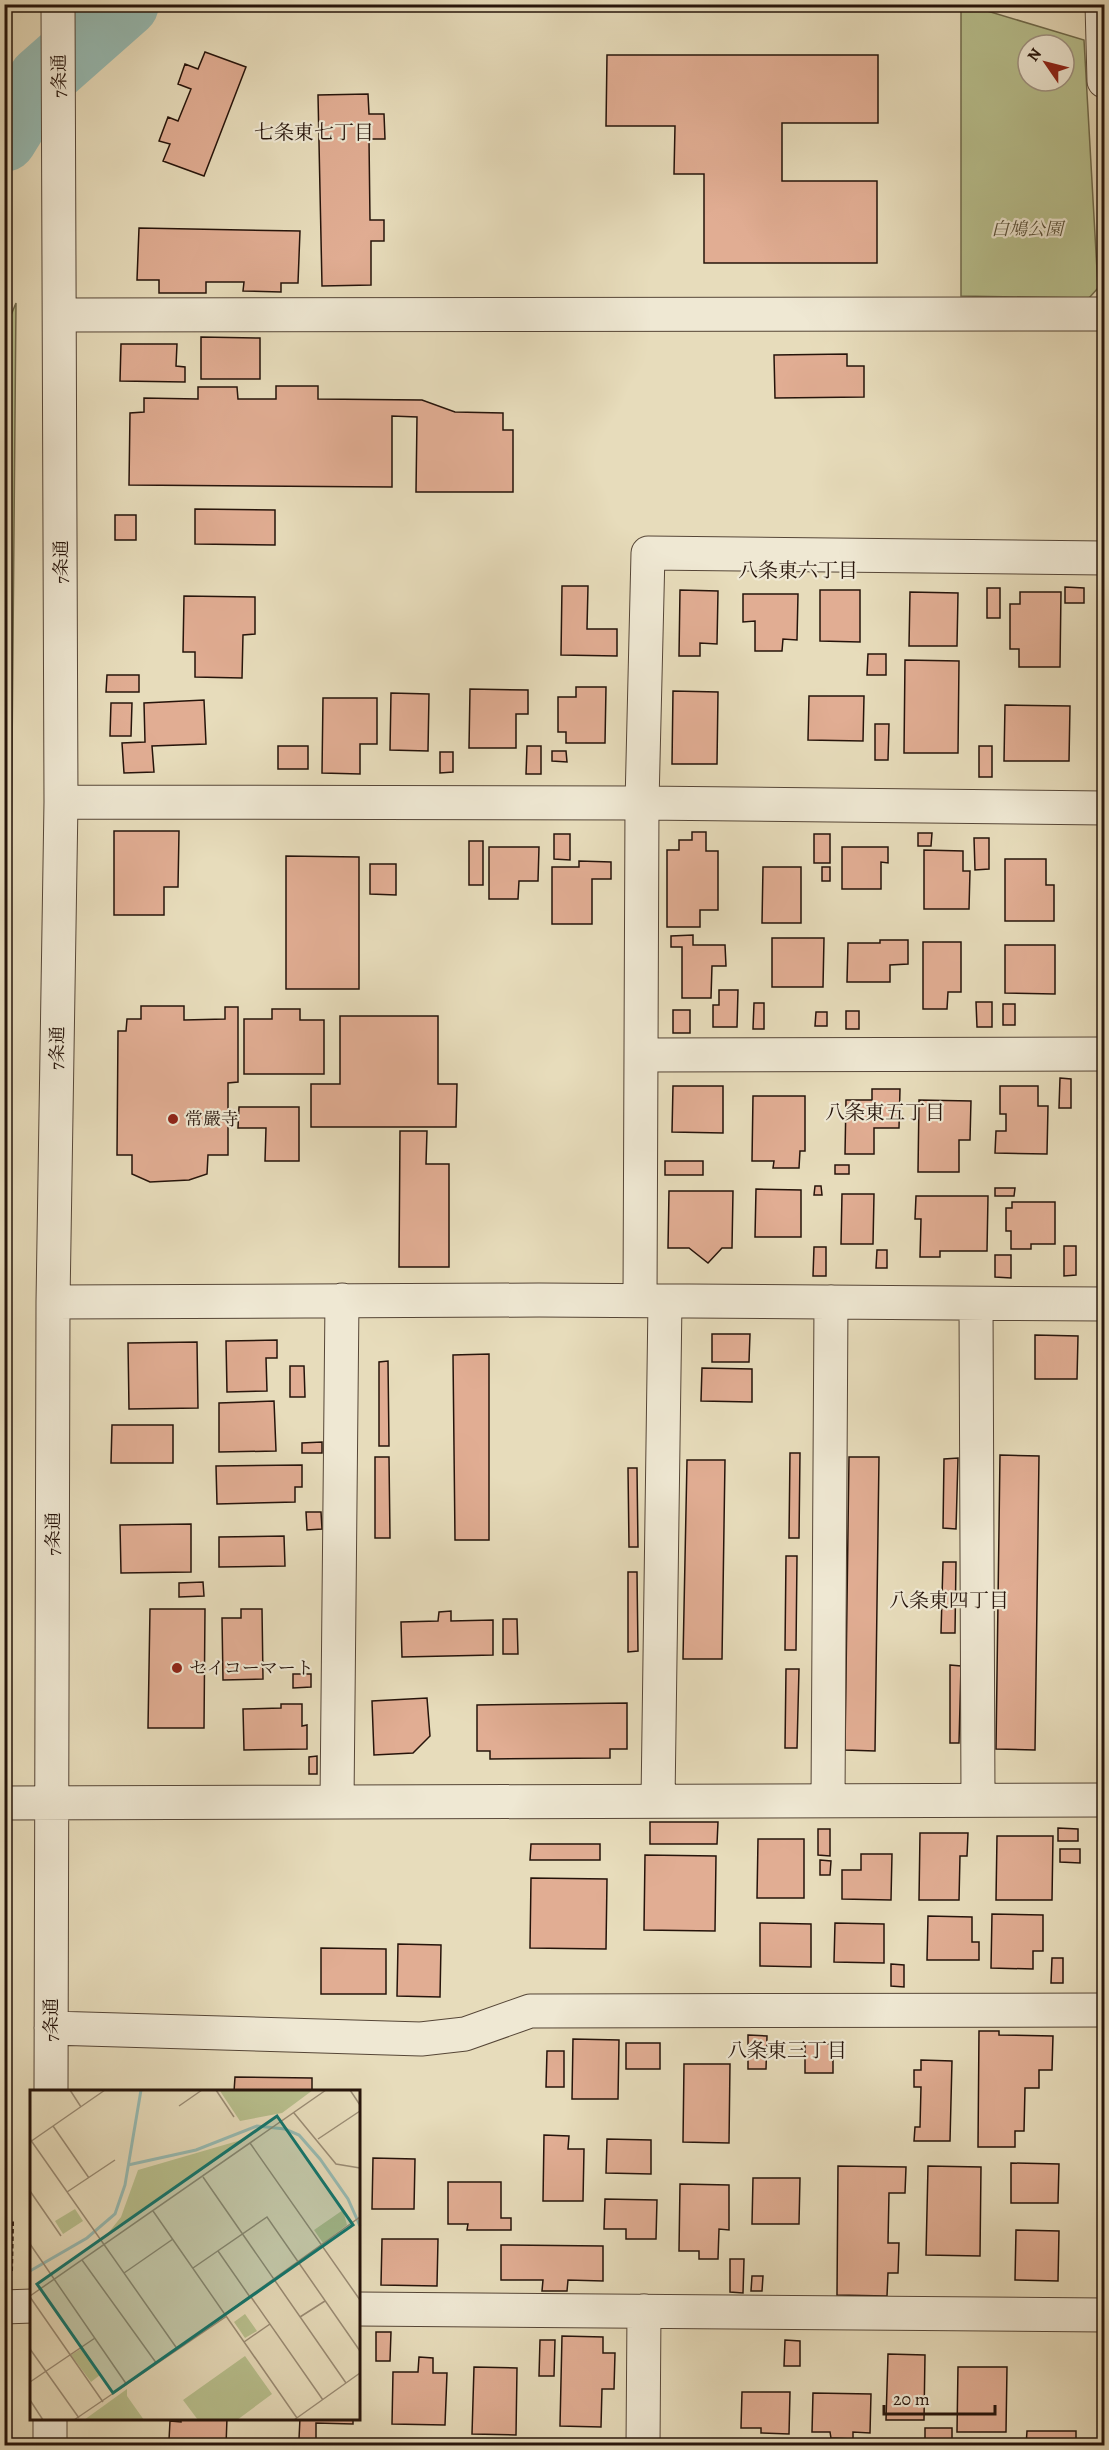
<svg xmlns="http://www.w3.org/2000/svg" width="1109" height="2450" font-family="Alegreya,'Noto Serif JP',serif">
  <rect width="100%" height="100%" fill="#e7dcbb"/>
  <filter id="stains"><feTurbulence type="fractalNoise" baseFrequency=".00333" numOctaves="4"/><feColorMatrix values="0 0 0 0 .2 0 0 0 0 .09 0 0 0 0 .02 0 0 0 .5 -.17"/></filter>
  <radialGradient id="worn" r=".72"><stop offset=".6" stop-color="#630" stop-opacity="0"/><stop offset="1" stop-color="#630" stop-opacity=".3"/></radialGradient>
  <!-- green -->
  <path fill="#b8c08e" stroke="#6f6a4c" stroke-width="1.5" fill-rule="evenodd" d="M964 4 1084 40 1098 288 1089 298 961 296V5ZM1028 45H1064V81H1028Z
    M16 303 5 1552V1558L4 332Z"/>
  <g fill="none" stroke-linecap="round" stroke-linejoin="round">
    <!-- river -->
    <path stroke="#97bbb3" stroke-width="66" d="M4 139 41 79 126 4"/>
  </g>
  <!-- building -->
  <path fill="#e1ad93" stroke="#26140b" stroke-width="1.5" d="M205 52 246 67 204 176 163 161 170 144 159 141 168 117 178 121 191 89 178 84 185 64 198 69Z
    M607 55H878V123H782V181H877V263H704V174H674L675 126H606Z
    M368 94 369 114H384L385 139H369L370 220H384V241H371V285L322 286 318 95Z
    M139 228 300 231 298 283H281V292L243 291 244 282H206V293H159V280H137Z
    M201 337 260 338V379H201Z
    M121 344H177L176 366 185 367V382L120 381Z
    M847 354V366H864V397L775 398 774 355Z
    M276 386H318V399L422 400 455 412 503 413V430H513V492H416L417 417 392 416V487L129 485 130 413 144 412V398L198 399V387H237L238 399H276Z
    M195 509 275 510V545L195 544Z
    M115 515H136V540H115Z
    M562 586H588L587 629H617V656L561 655Z
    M1065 587 1084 588V603H1065Z
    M987 588H1000V618H987Z
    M680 590 718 591 717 644 700 643V656H679Z
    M820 590H860V642L820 641Z
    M910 592 958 593 957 646H909Z
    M1020 592H1061L1060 667H1019V649H1010V604H1020Z
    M743 594H798L797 640 783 639 782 651H755V621L743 622Z
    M184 596 255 597V634L243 635 242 678 195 677V652H183Z
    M868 654H886V675H867Z
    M905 660 959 661 958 753H904Z
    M107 675H139V692H106Z
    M576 687H606L605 743H566V732H558V697H576Z
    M470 689 528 690V714H516V748H469Z
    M673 691 718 692 717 764H672Z
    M391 693 429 694 428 751 390 750Z
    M809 696H864L863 741 808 740Z
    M323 698H377V744H360V774L322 773Z
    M204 700 206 744 152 746 154 772 124 773 122 743 145 742 144 703Z
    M111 703H132L131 736H110Z
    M1005 705 1070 706 1069 761H1004Z
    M875 724H889L888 760H875Z
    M278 746H308V769H278Z
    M527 746H541V774H526Z
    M979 746H992V777H979Z
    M552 751H566L567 762 552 761Z
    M440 752H453V772L440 773Z
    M114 831H179L178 887H164V915H114Z
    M692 832H706V851H718V910H700V927H667V850H679V840H692Z
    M918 833H932L931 846H918Z
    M554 834H570V860L554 859Z
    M814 834H830V863H814Z
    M974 838H989V869L975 870Z
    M469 841H483V885H469Z
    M489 847H539L538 881H519L518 899H489Z
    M842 847H888V863L881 862V889H842Z
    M924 850 963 851V871H970L969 909H924Z
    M286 856 359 857V989H286Z
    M1005 859H1046V885H1054V921H1005Z
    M579 861 611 862V879H592V924H552V867H579Z
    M370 864H396V895L370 894Z
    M763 867H801V923H762Z
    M822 867H830V881H822Z
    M693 935V945H725L726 966H712L711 998H682V947H671V936Z
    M772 938H824L823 987H772Z
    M880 940H908V964L890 965V982H847L848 943H880Z
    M923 942H961V992H948L947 1009H923Z
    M1005 945H1055V994L1005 993Z
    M719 990H738L737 1027H713V1005H719Z
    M976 1002H992V1027H977Z
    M754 1003H764V1029H753Z
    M1003 1004H1015V1025H1003Z
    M141 1006H184V1020L225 1019V1007H238V1082L228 1083V1155H208L207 1174 189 1180 150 1182 132 1174V1155H117L118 1031H126L127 1019H141Z
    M272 1009H300V1020H324V1074H244V1019H272Z
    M673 1010H690V1033H673Z
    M846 1011H859V1029H846Z
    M816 1012H827V1026H815Z
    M340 1016H438V1084H457L456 1127H311V1084H340Z
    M1060 1078 1071 1079V1108H1059Z
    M673 1086H723V1133L672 1132Z
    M1000 1086H1038V1106H1048L1047 1154 995 1153 996 1131H1006V1114H1000Z
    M872 1089H900L899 1128H874V1154H845L846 1100H872Z
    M753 1096H805V1151H800L799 1168H773L774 1161H752Z
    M919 1100 971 1101 970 1140H959V1172H918Z
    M239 1107H299V1161H265L266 1128H238Z
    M400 1131H427L426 1164H449V1267H399Z
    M665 1161H703V1175H665Z
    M835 1165H849V1174H835Z
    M815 1186H821L822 1195H814Z
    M995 1188H1015L1014 1196H995Z
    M756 1189 801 1190V1237H755Z
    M669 1191H733L732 1248H722L708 1263 689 1248H668Z
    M842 1194H874L873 1244H841Z
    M916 1196H988L987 1251H940V1257H920L921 1219H915Z
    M1012 1202H1055V1244H1031V1249H1011V1231H1006V1208H1012Z
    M1064 1246H1076V1275L1064 1276Z
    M814 1247H826V1276H813Z
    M877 1250H887V1268H876Z
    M995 1255H1011V1278L995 1277Z
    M712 1334H750L749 1362H712Z
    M1035 1335 1078 1336 1077 1379H1035Z
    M277 1340V1358H266L267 1391 227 1392 226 1341Z
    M197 1342 198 1408 129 1409 128 1343Z
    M489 1354V1540H455L453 1355Z
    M388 1361 389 1446H379V1362Z
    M290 1366H304L305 1397H290Z
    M702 1368 752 1369V1402L701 1401Z
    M274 1401 276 1451 219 1452V1403Z
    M112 1425H173V1463H111Z
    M322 1442V1453H302V1443Z
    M790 1453H800L799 1538H789Z
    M1000 1455 1039 1456 1035 1750 996 1749Z
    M375 1457H389L390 1538H375Z
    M849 1457H879L875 1751 845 1750Z
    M958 1458 956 1529 943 1528 944 1459Z
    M687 1460H725L722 1659H683Z
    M302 1465V1487H295V1502L217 1504 216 1466Z
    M628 1468H637L638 1547H629Z
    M306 1512H321L322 1529 307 1530Z
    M191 1524V1572L121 1573 120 1525Z
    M284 1536 285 1566 219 1567V1537Z
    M786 1556H797L796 1650H785Z
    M943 1562H956L955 1633H941Z
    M628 1572H637L638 1651 628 1652Z
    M203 1582 204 1596 179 1597V1583Z
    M150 1609H205L204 1728H148Z
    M241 1609H262L263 1679 223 1680 222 1618H241Z
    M451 1611V1621L493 1620V1655L402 1657 401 1622 438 1621 439 1612Z
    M503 1619H517L518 1654H503Z
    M950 1665 961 1666 959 1743H950Z
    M786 1669H799L797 1748H785Z
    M293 1674H311V1687L293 1688Z
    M427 1698 430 1736 413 1753 374 1755 372 1701Z
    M627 1703V1749H610V1758L490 1759V1751H477V1705Z
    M281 1704H302V1726L307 1725V1749L244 1750 243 1709 281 1708Z
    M317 1756V1774H309V1757Z
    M650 1822H718L717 1844H650Z
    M1058 1828 1078 1829V1841H1058Z
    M818 1829H830V1856L818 1855Z
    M920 1833H968L967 1856H960L959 1900H919Z
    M997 1836H1053L1052 1900H996Z
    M758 1839H804V1898H757Z
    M531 1844H600V1860H530Z
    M1060 1849H1080V1863L1060 1862Z
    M861 1854H892L891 1900 842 1899V1870H861Z
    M645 1855 716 1856 715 1931 644 1930Z
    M820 1860 831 1861 830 1875H820Z
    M531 1878 607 1879 606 1949 530 1948Z
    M992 1914 1043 1915V1951H1033V1969L991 1968Z
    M928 1916 972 1917V1942H979V1960H927Z
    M760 1923 811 1924V1967L760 1966Z
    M835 1923 884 1924V1963L834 1962Z
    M398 1944 441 1945 440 1997 397 1996Z
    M321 1948 386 1949V1994H321Z
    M1052 1958H1063V1983H1051Z
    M891 1964 904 1965V1987L891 1986Z
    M979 2031H999V2035L1053 2036 1052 2070H1039V2088H1025L1024 2131H1015V2147H978Z
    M748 2035 767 2036 766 2069H748Z
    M573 2039 619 2040 618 2099H572Z
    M626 2043H660V2069H626Z
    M805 2044H833V2073H805Z
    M547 2051H564V2087H546Z
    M921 2060 952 2061 950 2141H914L915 2127H920L921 2087H914V2070H921Z
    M684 2064H730L729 2143 683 2142Z
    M235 2077 312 2078V2092H234Z
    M544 2135 569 2136 568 2149H584L583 2201H543Z
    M607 2139 651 2140V2174L606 2173Z
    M373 2158 415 2159 414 2209H372Z
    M1011 2163 1059 2164 1058 2203H1011Z
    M838 2166 906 2167 905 2193H889L888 2243H899L898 2273H888L887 2296 837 2295Z
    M928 2166 981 2167 980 2256 926 2255Z
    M753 2178H800L799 2224H752Z
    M448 2182H501V2218H511V2230H467L468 2224H448Z
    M680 2184 729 2185V2230L719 2229 718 2259H699V2251H679Z
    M605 2199 657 2200 656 2239H626V2229H604Z
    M1016 2230 1059 2231 1058 2281 1015 2280Z
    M382 2239H438L437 2286 381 2285Z
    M501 2245 603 2246V2281L568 2280 567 2291H542L543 2280H501Z
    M730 2259H744L743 2293 730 2292Z
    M752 2276H763L762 2291H751Z
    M376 2332H391L390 2361H376Z
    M562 2336 603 2337V2353H615L614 2389H602L601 2427 560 2426Z
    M540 2340H555L554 2376H539Z
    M785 2340 800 2341V2366H784Z
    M888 2354 925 2355 924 2420H886Z
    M419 2357 433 2358V2373H447L445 2425 392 2424 393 2372H418Z
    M474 2367 517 2368 516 2435 472 2434Z
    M958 2367H1007L1006 2432H957Z
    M742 2392H790L789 2434 761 2433V2428H741Z
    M813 2393 871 2394 870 2433 853 2432V2439L831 2438 830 2432H812Z
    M181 2418H227L226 2446H144L145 2439 169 2440 170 2421 181 2422Z
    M300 2418H353V2424L316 2423V2440L299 2439Z
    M925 2428H952V2443H925Z
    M1027 2431H1076V2446H1026Z"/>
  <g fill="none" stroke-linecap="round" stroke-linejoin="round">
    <!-- minor casing -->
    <g stroke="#564637" stroke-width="35">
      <path id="minor" d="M1102 4 1104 81
        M60 315 1104 314
        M61 802 642 803 1104 808
        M642 1055 1104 1054
        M640 1300 642 803 648 553 1104 558
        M53 1302 539 1300 1104 1304
        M976 1304 978 1800
        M658 1801 665 1301
        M828 1801 831 1302
        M337 1802 342 1300
        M4 1803 1104 1800
        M51 2028 421 2039 465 2034 530 2011 1104 2010
        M51 2092 53 1302 61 802 58 4
        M4 2307 32 2306
        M358 2309 1104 2315
        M50 2446V2418
        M643 2446 644 2311"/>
    </g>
    <!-- path -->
    <path stroke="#26140b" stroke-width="4" stroke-dasharray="4.5 3" stroke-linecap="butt" d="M11 2271 12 2220
      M7 2377 8 2341"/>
    <!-- minor -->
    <use href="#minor" stroke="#efe8d3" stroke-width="33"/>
  </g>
  <!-- markers -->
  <g fill="#8f2418" stroke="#efe8d3" stroke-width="2">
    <circle cx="173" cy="1119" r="6"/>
    <circle cx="177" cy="1668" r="6"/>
  </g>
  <g text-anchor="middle" stroke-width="4.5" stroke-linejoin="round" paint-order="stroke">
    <!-- street labels -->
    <g font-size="18" fill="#26140b" stroke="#efe8d3">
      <text transform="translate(59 76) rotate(-91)" y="6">7条通</text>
      <text transform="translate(61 562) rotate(-90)" y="6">7条通</text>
      <text transform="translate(57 1048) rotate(-89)" y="6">7条通</text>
      <text transform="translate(53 1534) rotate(-90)" y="6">7条通</text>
      <text transform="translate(51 2020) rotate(-90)" y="6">7条通</text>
    </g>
    <!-- park labels -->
    <g font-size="18" font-style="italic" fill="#595039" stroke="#efe8d3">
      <text x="1027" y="235">白鳩公園</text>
    </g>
    <!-- poi labels -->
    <g font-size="18" fill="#26140b" stroke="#efe8d3" text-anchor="start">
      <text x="185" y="1125">常嚴寺</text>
      <text x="189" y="1674">セイコーマート</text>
    </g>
    <!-- neighbourhood labels -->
    <g font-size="20" fill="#26140b" stroke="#efe8d3">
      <text x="314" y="139">七条東七丁目</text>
      <text x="798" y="577">八条東六丁目</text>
      <text x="885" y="1119">八条東五丁目</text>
      <text x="949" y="1607">八条東四丁目</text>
      <text x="787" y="2057">八条東三丁目</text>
    </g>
  </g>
  <!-- overview -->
  <g transform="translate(30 2090)">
    <rect width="330" height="330" fill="#e7dcbb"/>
    <path d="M283 0 252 23 210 31 190 1ZM218 48 95 133 75 147 91 127 108 80ZM45 119 53 131 33 144 25 131ZM313 120 317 135 293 153 284 140ZM215 224 227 241 215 248 204 232ZM52 258 70 285 61 292 41 265ZM215 266 242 304 207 330H168L153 310ZM97 299V306L114 330H54Z" fill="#b8c08e"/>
    <path fill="none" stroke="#97bbb3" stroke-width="3" d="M98 75 166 60 227 36 255 39 269 45 290 69 318 109 330 136M0 181 57 148 85 124 95 95 111 0"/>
    <path fill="none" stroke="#9a8c75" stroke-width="1.5" d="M40 0 51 17M186 0 204 27M320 0 330 15M149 16 172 0M264 23 306 74 330 78M23 36 59 88M0 49 148 260M288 49 330 21M0 52 75 0M220 53 330 210M173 87 316 293M0 101 31 146M37 102 85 70M123 121 267 328M0 154 97 295M188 161 220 207M52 170 127 274M163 178 237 127 330 261M94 183 143 149M0 206 296 0M0 207 73 312M221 207 293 310M195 224 330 127M270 227 295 211M214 252 240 234M0 259 49 328M0 292 65 248M0 310 13 330M44 330 197 226M264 330 330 283"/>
    <path fill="#0f766e" fill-opacity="0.15" stroke="#0f766e" stroke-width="3" d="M247 26 323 135 83 303 7 194Z"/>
    <rect width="330" height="330" fill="none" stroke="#26140b" stroke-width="3"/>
  </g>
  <!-- margin -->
  <rect width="1109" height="2450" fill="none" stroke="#e7dcbb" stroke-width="24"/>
  <rect x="6" y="6" width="1097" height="2438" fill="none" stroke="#26140b" stroke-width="3"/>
  <rect x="12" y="12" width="1085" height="2426" fill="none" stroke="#26140b" stroke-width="1.5"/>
  <!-- north arrow -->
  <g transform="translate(1046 63) rotate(305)"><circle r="28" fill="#efe8d3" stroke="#9f9383" stroke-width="1.5"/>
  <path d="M0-4.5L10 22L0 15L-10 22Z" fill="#8f2418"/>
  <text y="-9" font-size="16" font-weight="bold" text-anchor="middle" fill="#26140b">N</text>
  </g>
  <!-- scale -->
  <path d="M884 2405v9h111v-9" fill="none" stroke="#26140b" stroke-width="3"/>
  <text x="893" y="2405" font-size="18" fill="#26140b" stroke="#efe8d3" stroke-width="4.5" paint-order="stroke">20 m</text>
  <rect width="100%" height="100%" filter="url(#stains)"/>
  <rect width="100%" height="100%" fill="url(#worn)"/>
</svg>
